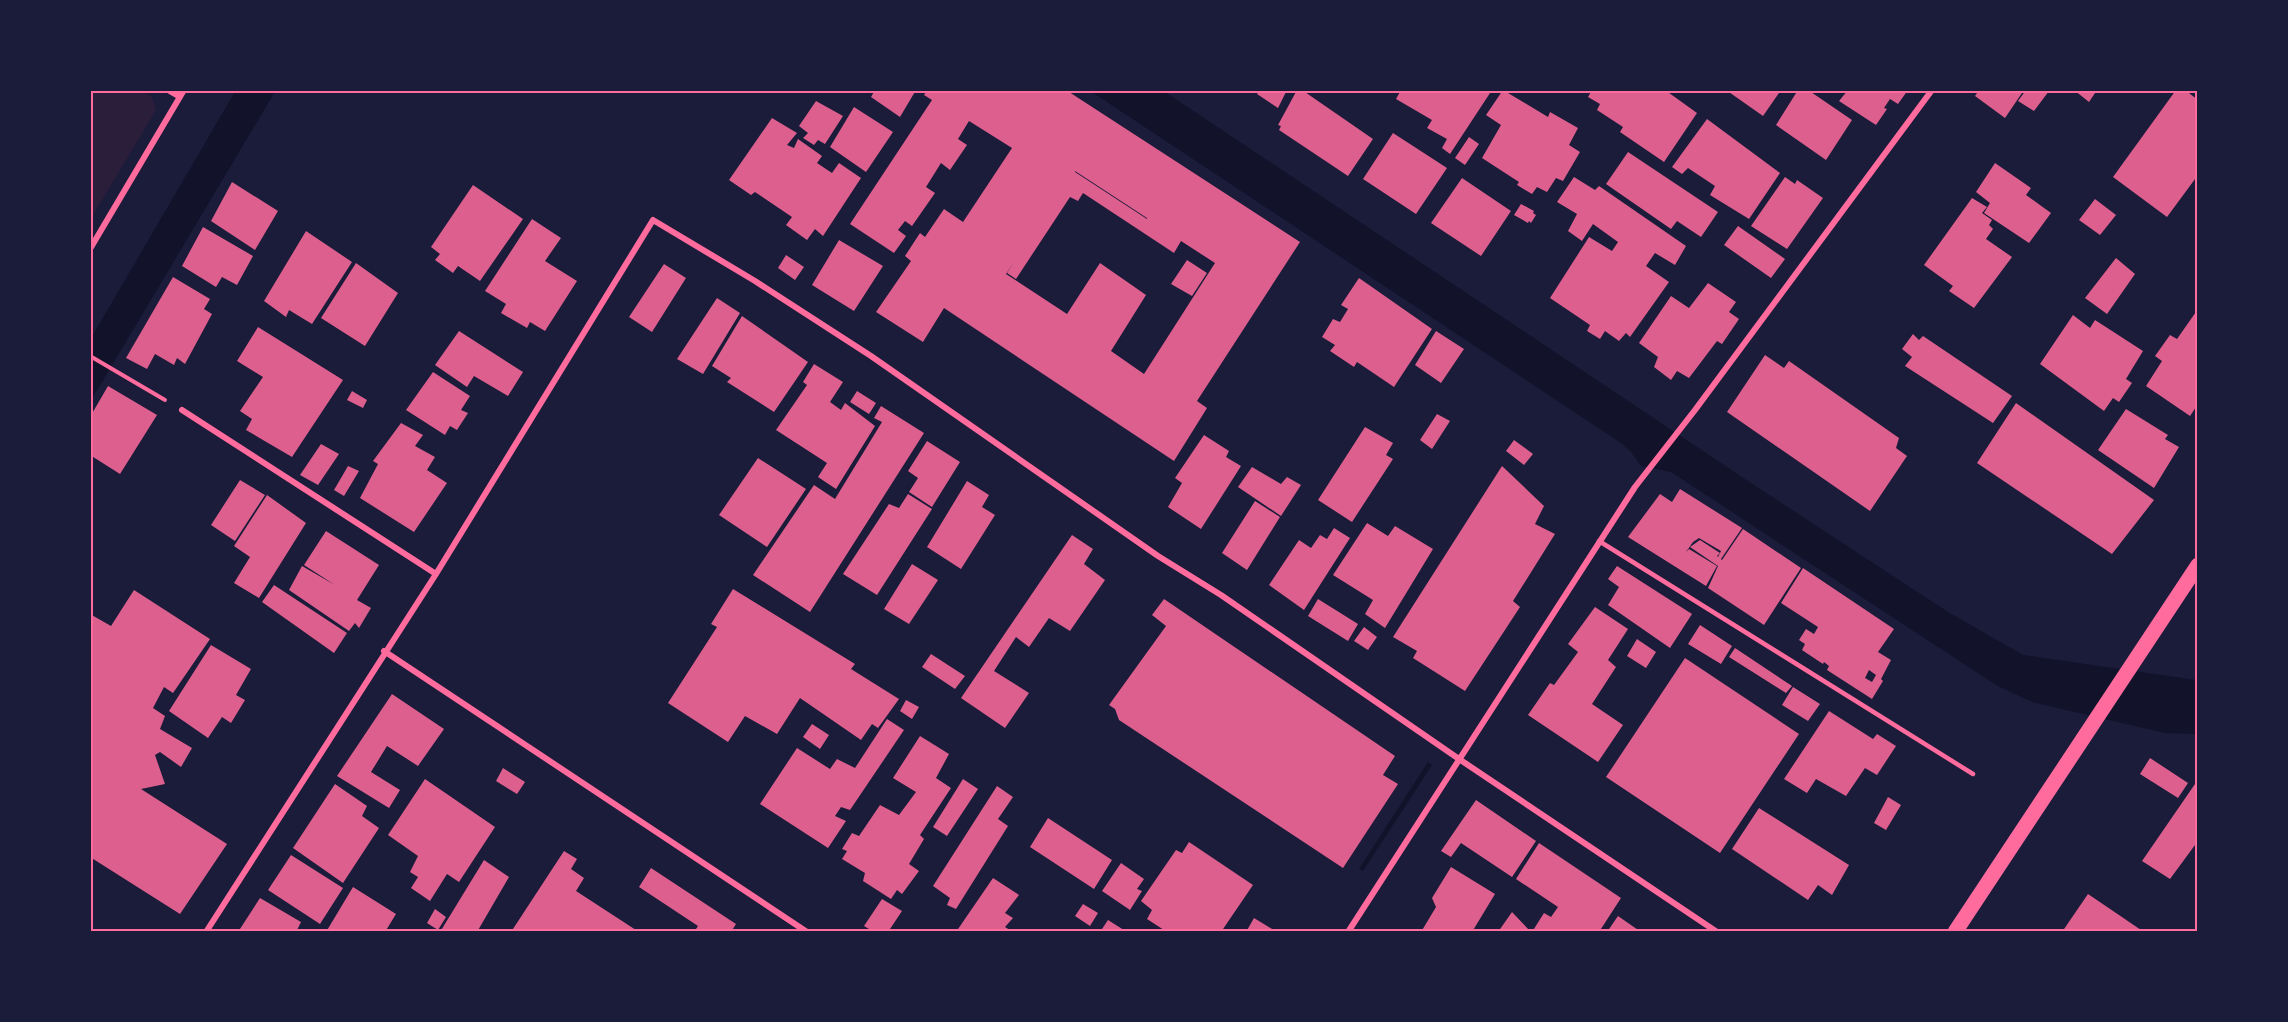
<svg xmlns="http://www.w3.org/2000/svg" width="2288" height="1022" font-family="'Space Grotesk',sans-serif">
  <rect width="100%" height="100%" fill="#1b1b3a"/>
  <!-- green -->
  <path fill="#2a1e3b" d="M90 90H140L152 97 156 110 90 220Z"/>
  <!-- water -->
  <path fill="#12122b" d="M236 90H276L90 402V340Z
    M1089 90H1162L1754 485 1948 612 2023 655 2196 680 2198 678V734L2165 733 2032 702 1996 685 1671 472 1641 466 1631 452 1621 443Z
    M1428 762 1432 765 1363 871 1359 869Z"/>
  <!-- building -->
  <path fill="#dd5f8e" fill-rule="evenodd" d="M875 90H916L900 117 871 97Z
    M927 90H1066L1300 242 1197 401 1207 408 1174 461 944 308 923 342 876 312 911 261 905 256 920 233 925 237 944 209 963 222 1012 148 969 121 958 139 967 145 950 170 941 163 926 187 935 193 912 226 905 221 898 230 906 236 894 253 850 224 932 100 924 95ZM1075 171 1147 218V219L1075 172ZM1083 193 1174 253 1181 241 1215 263 1144 374 1111 351 1146 295 1100 263 1067 314 1006 274 1014 262 1007 273 1016 279 1070 197 1078 201Z
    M1260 90H1287L1278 108 1257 94Z
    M1297 90H1302L1373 139 1348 176 1279 130 1281 126 1278 125Z
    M1401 90H1492L1450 154 1442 148 1447 139 1427 128 1432 120 1396 99Z
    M1503 90 1548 117 1550 112 1578 128 1569 145 1580 152 1563 181 1556 178 1547 192 1537 187 1532 194 1517 185 1519 182 1482 158 1501 125 1486 115Z
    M1592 90H1665L1697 113 1664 162 1620 132 1623 127 1597 110 1600 104 1588 97Z
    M1726 90H1781L1763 116Z
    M1798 90H1808L1852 120 1826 160 1776 125Z
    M1848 90H1908L1898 104 1890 99 1884 108 1887 109 1876 125 1839 101Z
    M1979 90H2024L2005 118 1975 96Z
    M2026 90 2049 91 2034 111 2018 101Z
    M2074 90H2097L2089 102Z
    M2176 90H2185L2198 100V175L2167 217 2113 177Z
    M816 101 843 116 825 144 818 140 814 145 803 138 808 133 799 126Z
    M854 107 893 132 866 172 830 147Z
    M772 118 797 133 787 145 794 148 798 139 822 156 817 163 832 173 839 163 861 178 823 236 815 229 807 240 786 225 792 217 755 192 751 195 729 180Z
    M1707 119 1780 173 1749 219 1710 195 1715 186 1688 168 1682 174 1672 167Z
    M1393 133 1447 168 1416 214 1363 179Z
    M1469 137 1479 144 1465 165 1455 158Z
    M1628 152 1718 212 1701 237 1677 221 1671 229 1606 184Z
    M1995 163 2031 188 2026 195 2051 213 2029 243 1984 213 1990 203 1976 192Z
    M1574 177 1595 190 1599 186 1686 246 1675 265 1655 253 1646 266 1669 282 1630 337 1626 333 1619 341 1605 331 1600 339 1587 331 1590 325 1550 298 1589 237 1612 251 1618 242 1593 224 1582 241 1568 231 1577 214 1557 202Z
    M1785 177 1795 184 1797 180 1823 198 1787 249 1751 226Z
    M1462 178 1511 211 1481 256 1431 223Z
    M232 182 278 211 255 250 211 221Z
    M473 185 523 219 480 281 458 266 453 273 435 260 440 254 431 247Z
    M1972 198 1987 207 1982 213 1992 220 1989 225 1993 229 1986 239 2012 257 1974 308 1949 291 1953 286 1924 265Z
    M2095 199 2116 215 2100 235 2079 220Z
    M1521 204 1534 211 1533 213 1536 215 1531 223 1529 221 1528 223 1514 215Z
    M532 219 561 238 545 261 577 281 545 331 530 322 527 328 501 313 506 304 485 291Z
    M1738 226 1785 259 1771 278 1724 245Z
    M203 227 253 256 237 285 222 277 216 287 182 266Z
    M306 231 352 262 312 324 289 310 286 317 264 301Z
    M839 240 883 266 854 311 812 285Z
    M786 255 804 267 795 280 778 268Z
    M2116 258 2135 274 2107 314 2085 298Z
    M1187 260 1207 273 1192 296 1171 284Z
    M356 263 398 293 365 346 321 318Z
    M664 264 686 278 652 332 629 317Z
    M173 277 210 299 204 309 212 314 185 364 177 358 174 365 155 354 147 369 126 358Z
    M1359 278 1432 329 1394 387 1357 362 1354 367 1330 351 1335 345 1322 337 1333 319 1340 322 1348 309 1341 305Z
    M1708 283 1736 302 1729 312 1739 319 1722 344 1717 341 1689 378 1677 371 1671 380 1654 367 1658 357 1639 343 1671 296 1689 308Z
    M717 298 740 313 703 374 677 359Z
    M2198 309V404L2190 416 2146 386 2162 361 2155 356 2170 335 2177 339Z
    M2073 315 2090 328 2095 320 2143 351 2126 379 2132 383 2119 402 2113 398 2104 411 2040 364Z
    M742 316 808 362 774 412 727 382 731 378 712 366Z
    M258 327 343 380 292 457 246 430 252 419 240 411 263 377 237 361Z
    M459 331 523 372 508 396 474 376 467 387 435 365Z
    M1436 331 1464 349 1441 383 1415 365Z
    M1913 334 1919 340 1923 336 2012 396 1993 423 1905 366 1912 357 1902 349Z
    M1765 355 1784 368 1789 361 1899 438 1896 448 1907 456 1870 511 1727 412Z
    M814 364 843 382 830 402 841 410 845 403 875 426 836 489 818 477 827 463 776 430 807 385 803 382Z
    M433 372 470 396 461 410 468 413 457 430 450 426 445 435 406 410Z
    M108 386 157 415 120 474 90 455V417Z
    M352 391 367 400 363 408 347 400Z
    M857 391 876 403 869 414 850 402Z
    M2016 403 2154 500 2112 554 1977 463Z
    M881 406 924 433 810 612 753 575 814 485 835 499 882 422 874 418Z
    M2126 409 2168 435 2165 439 2179 447 2154 488 2098 450Z
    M1437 414 1450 421 1432 449 1420 440Z
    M401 423 423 435 415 446 435 457 427 470 447 483 414 532 360 498 378 464 373 461Z
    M1365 427 1393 443 1386 455 1393 459 1352 522 1318 500Z
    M1204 435 1229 451 1226 457 1241 466 1201 529 1168 507 1182 483 1175 478Z
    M1514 440 1533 454 1524 465 1506 451Z
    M927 441 960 462 932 507 909 492 918 478 908 471Z
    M321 444 339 454 318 485 300 475Z
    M758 458 806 489 767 547 719 515Z
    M348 466 359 471 344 496 334 490Z
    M1502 466 1544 506 1535 524 1555 534 1513 601 1520 607 1465 691 1413 658 1417 651 1393 637Z
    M1252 467 1281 484 1287 477 1301 485 1281 516 1238 487Z
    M240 480 265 495 235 541 211 525Z
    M967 481 989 495 982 507 995 515 961 569 927 547Z
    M1680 489 1742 528 1721 559 1718 557 1721 551 1699 538 1693 542 1686 552 1689 549 1717 566 1706 586 1628 537 1660 494 1672 502Z
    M908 494 932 509 877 595 843 574 889 504 899 508Z
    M267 495 306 523 259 598 234 583 250 557 234 546Z
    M1255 501 1280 517 1247 570 1222 553Z
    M1367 523 1388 536 1395 526 1433 549 1385 628 1365 614 1373 600 1333 575Z
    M1334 528 1350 538 1304 610 1269 585 1299 540 1311 548 1320 535 1327 539Z
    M1743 529 1801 568 1764 625 1708 588 1718 566 1690 547 1700 540 1720 553 1717 556 1722 560Z
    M326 531 379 565 357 600 371 608 359 628 355 623 349 631 289 590 302 566 335 585 304 565Z
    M1072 535 1093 549 1084 564 1105 580 1070 631 1049 618 1029 647 1016 637 994 671 1029 693 1005 728 961 698Z
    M912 564 938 580 909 624 884 609Z
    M1617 566 1692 614 1670 648 1608 605 1619 587 1608 579Z
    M1803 568 1894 629 1878 652 1891 660 1881 679 1883 681 1872 699 1827 670 1829 666 1824 662 1823 664 1802 650 1805 644 1799 640 1806 629 1814 634 1818 627 1781 603ZM1869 670 1876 675 1872 682 1865 678Z
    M274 585 347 633 334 653 262 602Z
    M733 589 855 664 851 669 899 699 878 728 872 724 861 740 800 698 777 734 745 716 728 742 668 703 717 627 711 624Z
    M134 590 210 639 173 693 164 687 153 708 165 716 160 729 192 748 181 767 160 752 155 755 165 784 141 789 227 844 180 914 90 857V614L111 626Z
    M1164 599 1395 756 1383 775 1398 784 1343 868 1119 720 1115 709 1109 705 1166 626 1152 615Z
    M1318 599 1358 624 1348 641 1308 616Z
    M1595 607 1628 629 1608 660 1616 667 1592 704 1623 725 1598 762 1528 715 1550 683 1554 685 1578 652 1568 644Z
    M1700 625 1732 646 1721 664 1688 644Z
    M1364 627 1377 637 1368 650 1354 641Z
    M1637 639 1656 652 1646 668 1627 656Z
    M211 645 251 669 236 695 245 700 231 723 222 717 208 738 169 711Z
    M1735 648 1792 686 1786 693 1729 657Z
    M931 654 965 676 955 689 922 667Z
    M1685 658 1799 734 1720 853 1606 777Z
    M1793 687 1820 704 1808 721 1782 705Z
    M392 694 444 729 418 766 387 746 371 772 400 790 389 808 337 776Z
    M906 700 919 707 912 719 900 711Z
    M1829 711 1873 739 1877 734 1896 746 1877 775 1865 768 1846 796 1816 779 1807 793 1784 779Z
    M887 719 904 730 850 810 841 807 835 816 846 821 828 848 760 804 797 748 830 769 837 759 855 768Z
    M812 724 829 735 820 749 803 737Z
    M920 736 949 754 936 778 951 788 920 835 924 839 909 864 919 871 902 894 897 890 891 899 863 881 865 873 842 859 847 851 842 849 852 833 859 836 880 805 899 815 916 792 893 778Z
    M2150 758 2188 783 2178 798 2140 774Z
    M503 768 525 782 517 794 496 781Z
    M425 779 495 827 459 882 447 874 430 901 411 888 418 877 410 872 418 856 388 835Z
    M963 779 978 789 947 836 933 827Z
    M335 784 367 806 362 816 379 828 343 883 293 848Z
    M2195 784 2198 785V847L2195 845 2170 879 2142 861Z
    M997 786 1013 797 998 819 1008 826 956 909 947 905 950 898 933 886Z
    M1888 797 1901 805 1886 830 1874 823Z
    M1476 800 1536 841 1512 877 1461 843 1451 857 1441 851Z
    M1759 808 1849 865 1832 895 1818 885 1808 900 1732 849Z
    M1048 818 1112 860 1094 889 1030 847Z
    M1189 842 1253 885 1221 932H1167L1147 919 1152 910 1141 901 1176 850 1182 853Z
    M1539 843 1621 898 1599 932H1532L1544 913 1551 917 1558 907 1516 879Z
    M564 851 577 859 571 869 584 878 576 891 639 932H511Z
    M291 855 343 888 320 924 268 890Z
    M484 860 509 877 477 932H440Z
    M1121 863 1144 879 1137 889 1142 891 1130 910 1102 891Z
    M1451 867 1495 894 1472 932H1421L1436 907 1432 898Z
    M651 868 736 924 731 932H694L698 926 639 887Z
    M993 878 1019 895 1005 913 1013 918 1005 927 1013 932H956Z
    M353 887 396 914 385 932H326Z
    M2088 894 2144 932H2062Z
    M260 898 301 922 296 932H238Z
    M882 899 902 911 888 932H874L864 926Z
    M1083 904 1098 913 1090 926 1075 916Z
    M435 909 446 917 438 930 427 923Z
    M1512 912 1530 931 1529 932H1498Z
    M1618 916 1641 932H1607Z
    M1254 918 1277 932H1246Z
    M1108 920 1127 932H1100Z"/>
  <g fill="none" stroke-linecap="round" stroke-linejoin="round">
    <!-- path -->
    <path stroke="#ff6b9d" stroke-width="4" d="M90 356 165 400"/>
    <!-- service -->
    <path stroke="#ff6b9d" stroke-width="4.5" d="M1599 541 1973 774"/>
    <!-- minor -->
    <path stroke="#ff6b9d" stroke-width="6" d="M168 90 180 97
      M90 249 184 90
      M182 410 436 574
      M384 651 807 932
      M206 932 436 574 653 220 755 281 871 356 1158 556 1221 595 1459 759 1717 932
      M1348 932 1635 487 1695 410 1932 90"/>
    <!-- primary -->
    <path stroke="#ff6b9d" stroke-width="15" d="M1955 932 2198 565"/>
  </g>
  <!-- border -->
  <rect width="2288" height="1022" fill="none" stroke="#1b1b3a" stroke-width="183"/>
  <rect x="92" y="92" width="2104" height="838" fill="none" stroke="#ff6b9d" stroke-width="2"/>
</svg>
